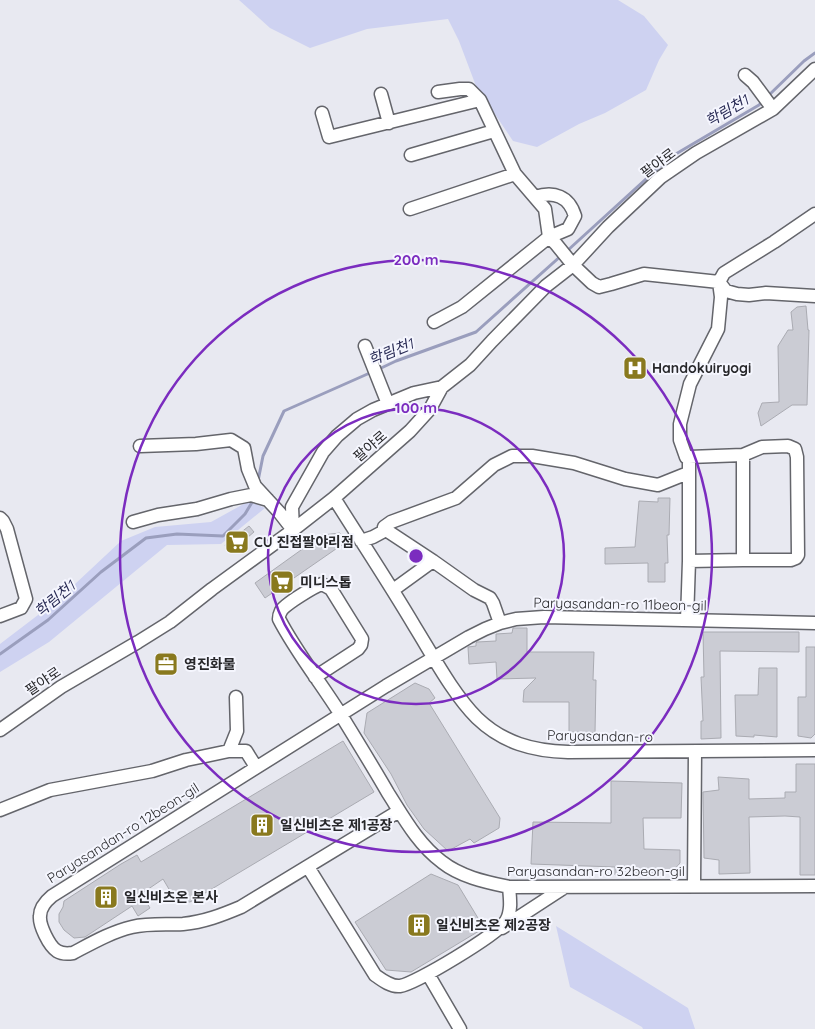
<svg xmlns="http://www.w3.org/2000/svg" width="815" height="1029" font-family="Quicksand,'Noto Sans KR',sans-serif">
  <rect width="100%" height="100%" fill="#e8e9f1"/>
  <!-- green -->
  <path fill="#ced2f1" d="M239 0H618L644 16 668 45 659 60 646 90 605 113 579 124 537 147 513 141 476 86 459 41 448 19 367 29 310 48 270 28Z
    M249 501 265 508 221 544 167 545 49 642 0 672V644L59 599 121 541 155 527 211 522Z
    M556 926 688 1008 695 1029H643L642 1027 570 987Z"/>
  <g fill="none" stroke-linecap="round" stroke-linejoin="round">
    <!-- stream -->
    <path stroke="#9a9ebd" stroke-width="3" d="M768 96 804 61 815 53
      M567 251 669 158 759 105 763 101
      M377 370 396 361 476 332 562 255
      M258 481 263 456 284 411 372 372
      M0 654 48 620 101 572 146 538 177 534 223 536 245 514 254 499"/>
  </g>
  <!-- building -->
  <path fill="#cbccd4" stroke="#aaabb2" d="M806 306 808 330H809L807 405H792L761 426 758 413 762 403 779 402 778 346 788 330H793L791 312 797 307Z
    M658 498H670L669 535H667L668 563H665V582H648V563L605 564V548L635 547 639 501 658 502Z
    M249 526 254 532 230 552 225 545Z
    M340 533 346 542 265 598 255 583 322 535Z
    M513 628H527V652H594L593 680H596L595 733 569 732V702H523L524 690 536 678 497 679 496 662 469 664 468 647 476 646V643L477 642 496 641V634L512 633Z
    M703 632H799V652L720 651 721 738 701 739V721H703L701 677H704Z
    M806 647H815V734L811 738 798 736V697H806Z
    M759 668H777V737L754 735V737L736 736 735 695H758Z
    M415 683 429 689 435 698 429 703 500 818 499 828 474 843 470 839 448 851 424 829 407 805 391 774 364 733 367 713Z
    M343 741 374 792 190 902 176 901 163 879 141 894 150 908 138 916 132 906 85 937 74 938 64 930 59 922V914L63 907 64 901 121 864 137 855 141 862Z
    M796 764H815V875H800V817L785 816 749 817 750 873 719 874V860L704 858 703 792 719 790 718 777 749 779V799L785 798V792H796Z
    M611 781 682 783 681 818H643L644 849 680 850V863L671 873H658V875H615V867L531 864 533 822 611 823Z
    M431 874 458 885 484 928 411 972 386 970 355 922Z"/>
  <g fill="none" stroke-linecap="round" stroke-linejoin="round">
    <!-- minor casing -->
    <g stroke="#64656b" stroke-width="15">
      <path id="minor" d="M745 75 753 82 773 109
        M438 92 460 89H469L480 100
        M381 94 389 123
        M322 113 329 137 480 100 515 174 545 209 549 237 568 229 575 216C569 196 554 191 535 197
        M411 155 494 131
        M410 209 515 174
        M719 282 726 291 737 294 749 295 766 293 815 296
        M434 322 462 307 549 237 556 244 573 265 592 283 599 287 611 284 644 274 719 282 724 273 774 242 815 214
        M365 346 388 404
        M140 446 196 444 231 440 244 448 248 469 255 486 279 512 293 530
        M743 455V560
        M689 457H686L680 440V424L690 384 718 329 721 297 719 282
        M334 498C361 541 389 583 415 627 433 656 453 694 477 718 503 743 533 751 568 752L815 750
        M0 518 3 521 7 529 26 599 21 608 0 616
        M133 522 158 515 197 509 231 499 251 495 268 500
        M293 530 292 507 323 452 337 436 357 419 373 410 414 393 442 387
        M386 530 384 527 391 522 456 498 494 465 512 456H532L574 463 625 479 658 485 688 473
        M361 541 373 537 386 530 433 561 474 590 490 598 493 603 500 623
        M393 590 433 561
        M687 620 689 561V457L743 455 762 447 788 446 795 449 797 457 798 555 796 558 791 560H743L689 561
        M315 677 358 649 361 645 362 639 331 589 322 584C315 586 285 604 281 611 279 615 279 615 279 619 296 652 321 683 341 715 357 741 373 767 388 793 404 818 418 844 442 862 461 877 486 882 509 887L815 886
        M0 730 61 687 138 642 170 622 212 589 293 530 334 498 410 431 430 409 442 387 470 365 492 341 546 286 573 265 608 227 661 177 696 153 773 109 815 69
        M229 751 237 731 236 697
        M0 810 50 790 152 771 186 760 229 751H246L256 767
        M399 811 241 907C222 915 204 922 183 924 166 925 149 923 132 927 111 932 92 943 73 953 67 954 62 954 57 951 49 946 39 925 40 916 40 907 46 901 52 896L386 686 469 637 485 629 500 623 516 619 544 617 815 623
        M308 867 375 975C382 980 391 987 400 986 415 984 498 934 506 921 512 911 510 898 509 887
        M694 886 695 752
        M502 928 565 887
        M428 974 460 1029"/>
    </g>
    <!-- minor -->
    <use href="#minor" stroke="#fff" stroke-width="12"/>
  </g>
  <!-- distance rings -->
  <g fill="none" stroke="#7b2cbf" stroke-width="2.5">
    <circle cx="416" cy="556" r="148"/>
    <circle cx="416" cy="556" r="296"/>
  </g>
  <!-- icons -->
  <defs>
    <g id="hospital-square" transform="scale(1.25)"><rect x="-9" y="-9" width="18" height="18" rx="4" fill="#89791e" stroke="#f5f6fe"/><path d="M-5-5h3v3.5h4V-5h3V5h-3V1.5h-4V5h-3Z" fill="#fff"/></g>
    <g id="supermarket-square" transform="scale(1.25)"><rect x="-9" y="-9" width="18" height="18" rx="4" fill="#89791e" stroke="#f5f6fe"/><path d="M-6-5.5h2.5l.6 2H6L4.5 2H-2.5L-4.4-4H-6ZM-1.5 3.2a1.3 1.3 0 1 0 .1 0ZM3 3.2a1.3 1.3 0 1 0 .1 0Z" fill="#fff"/></g>
    <g id="office-square" transform="scale(1.25)"><rect x="-9" y="-9" width="18" height="18" rx="4" fill="#89791e" stroke="#f5f6fe"/><path d="M-6-3h4V-5.5h4V-3h4V5H-6ZM-1-4.5V-3h2v-1.5ZM-6 0V1H6V0Z" fill="#fff"/></g>
    <g id="building-square" transform="scale(1.25)"><rect x="-9" y="-9" width="18" height="18" rx="4" fill="#89791e" stroke="#f5f6fe"/><path d="M-4-6H4V6H1V3H-1V6H-4ZM-2.5-4.3h1.7v1.8h-1.7ZM.8-4.3h1.7v1.8H.8ZM-2.5-1h1.7V.8h-1.7ZM.8-1h1.7V.8H.8Z" fill="#fff"/></g>
  </defs>
  <g fill-rule="evenodd">
    <use href="#hospital-square" x="635" y="368"/>
    <use href="#supermarket-square" x="237" y="542"/>
    <use href="#supermarket-square" x="282" y="582"/>
    <use href="#office-square" x="166" y="664"/>
    <use href="#building-square" x="262" y="825"/>
    <use href="#building-square" x="106" y="897"/>
    <use href="#building-square" x="419" y="925"/>
  </g>
  <g text-anchor="middle" stroke-width="4" stroke-linejoin="round" paint-order="stroke">
    <!-- street labels -->
    <g font-size="14" fill="#27272a" stroke="#f5f6fe">
      <text transform="translate(658 163) rotate(-37)" y="5">팔야로</text>
      <text transform="translate(370 446) rotate(-41)" y="5">팔야로</text>
      <text transform="translate(620 604) rotate(1)" y="5">Paryasandan-ro 11beon-gil</text>
      <text transform="translate(43 681) rotate(-34)" y="5">팔야로</text>
      <text transform="translate(600 736) rotate(1)" y="5">Paryasandan-ro</text>
      <text transform="translate(123 833) rotate(-32)" y="5">Paryasandan-ro 12beon-gil</text>
      <text x="596" y="876">Paryasandan-ro 32beon-gil</text>
    </g>
    <!-- poi labels -->
    <g font-size="14" font-weight="bold" fill="#27272a" stroke="#f5f6fe" text-anchor="start">
      <text x="652" y="373">Handokuiryogi</text>
      <text x="254" y="547">CU 진접팔야리점</text>
      <text x="300" y="587">미니스톱</text>
      <text x="184" y="669">영진화물</text>
      <text x="280" y="830">일신비츠온 제1공장</text>
      <text x="124" y="902">일신비츠온 본사</text>
      <text x="436" y="930">일신비츠온 제2공장</text>
    </g>
    <!-- water labels -->
    <g font-size="15" font-style="italic" fill="#282a54" stroke="#f5f6fe">
      <text transform="translate(727 111) rotate(-30)" y="5">학림천1</text>
      <text transform="translate(391 352) rotate(-22)" y="5">학림천1</text>
      <text transform="translate(55 599) rotate(-39)" y="5">학림천1</text>
    </g>
  </g>
  <circle cx="416" cy="556" r="8" fill="#7b2cbf" stroke="#f5f6fe" stroke-width="2.5"/>
  <g font-size="15" text-anchor="middle" font-weight="bold" fill="#7b2cbf" stroke="#f5f6fe" stroke-width="4" stroke-linejoin="round" paint-order="stroke">
    <text x="416" y="265">200 m</text>
    <text x="416" y="413">100 m</text>
  </g>
</svg>
